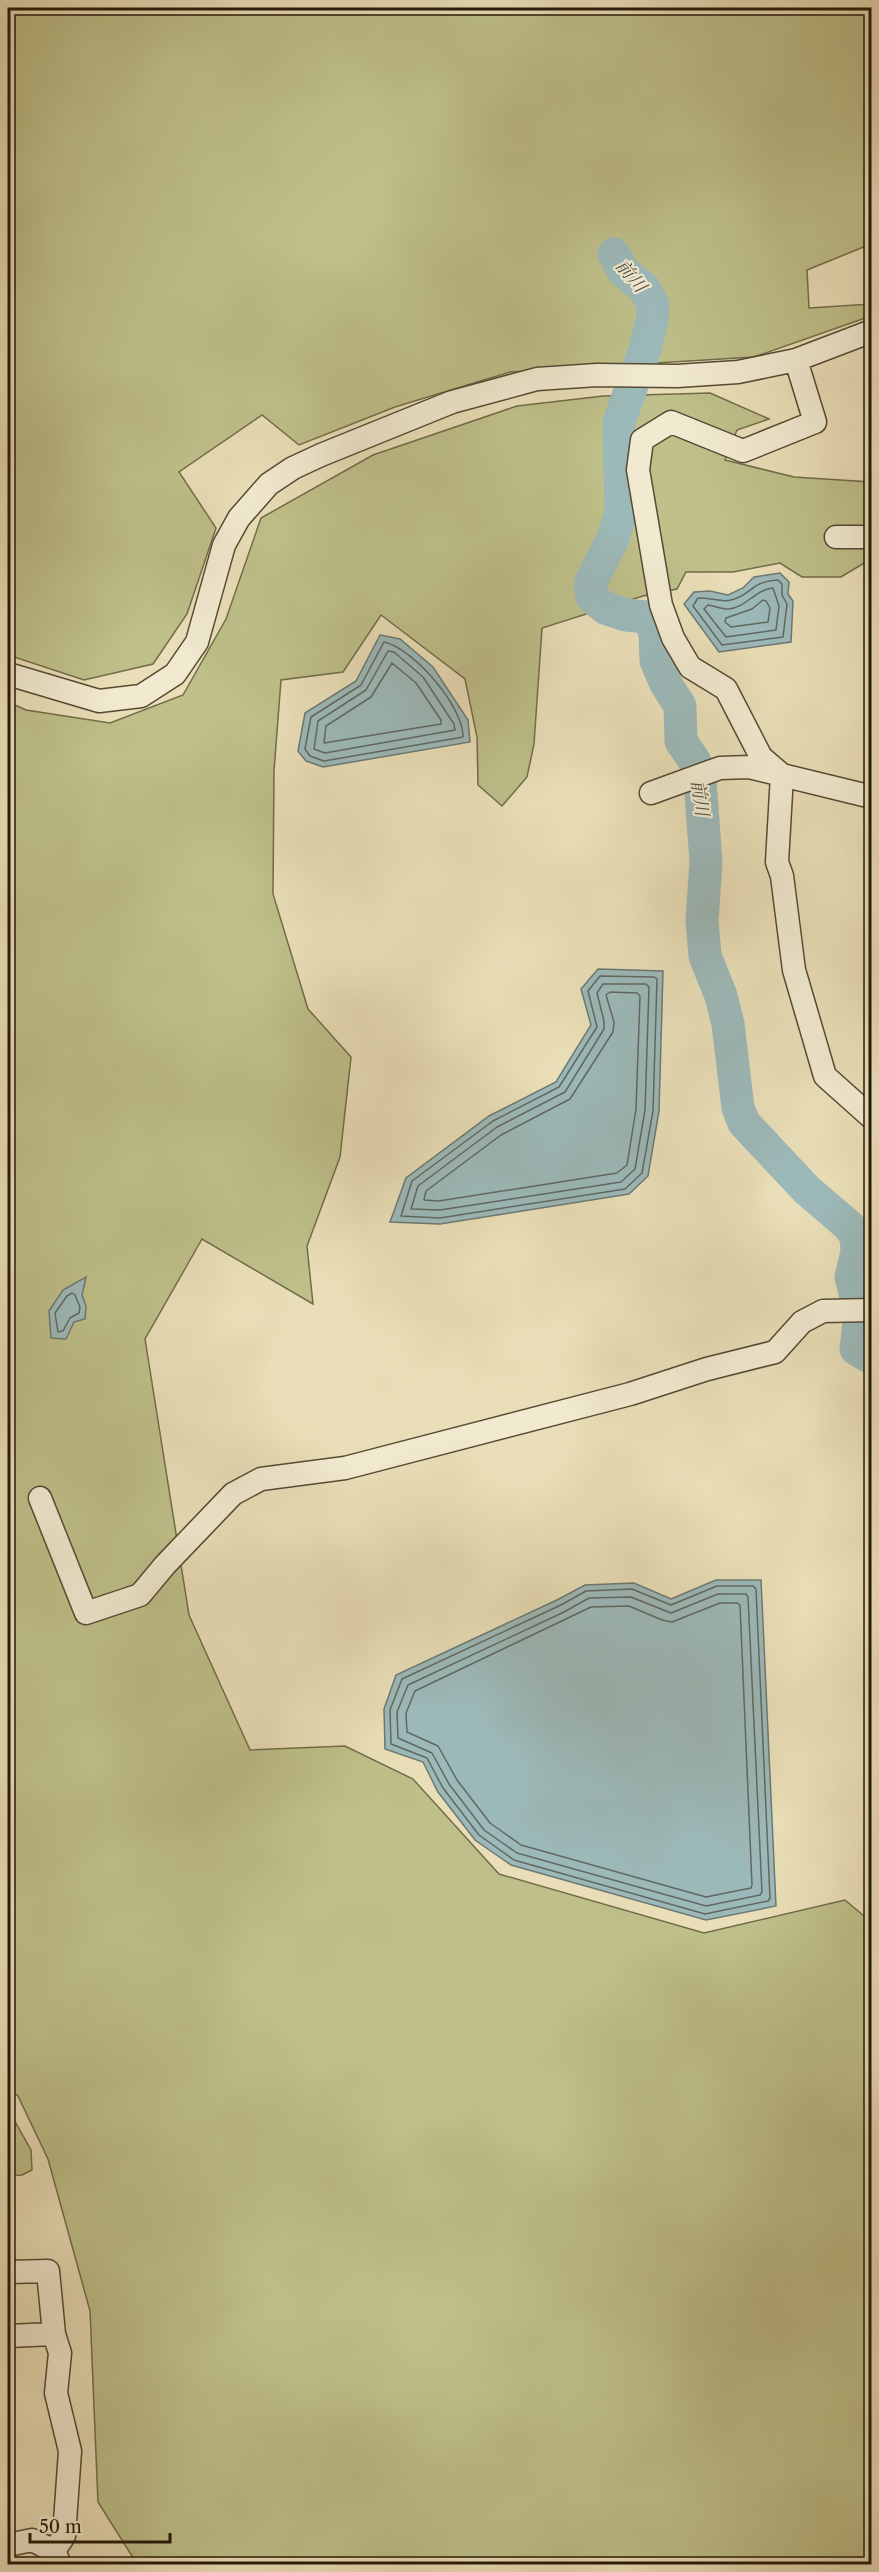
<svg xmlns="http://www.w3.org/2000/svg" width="879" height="2572" font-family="'Libre Caslon Text','Noto Serif JP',serif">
  <rect width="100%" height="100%" fill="#e9deb7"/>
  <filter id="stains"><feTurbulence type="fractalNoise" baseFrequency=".00333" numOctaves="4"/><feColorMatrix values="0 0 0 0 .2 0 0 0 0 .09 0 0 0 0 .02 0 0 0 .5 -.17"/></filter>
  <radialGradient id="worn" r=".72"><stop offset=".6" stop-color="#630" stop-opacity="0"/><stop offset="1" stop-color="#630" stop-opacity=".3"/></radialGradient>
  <!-- green -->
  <path fill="#bebf89" stroke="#726c49" stroke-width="1.5" d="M8 8H871V244L807 270 809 308 871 304V316L754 357 510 372 395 407 299 445 262 415 179 472 216 528 187 614 153 664 84 680 8 655Z
    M710 393 769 419 737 430 725 460 794 477 871 482V559L841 577H802L780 563 733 572H686L677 589 643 596 542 628 534 744 527 777 502 806 478 785 477 737 465 679 381 615 343 672 281 680 274 771 273 894 308 1009 351 1057 340 1157 307 1246 313 1304 202 1239 145 1339 189 1615 250 1750 345 1746 413 1779 499 1874 704 1933 845 1900 871 1922V2564H137L98 2502 90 2311 48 2159 18 2096 8 2089V702L26 710 110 723 183 695 226 619 261 518 373 455 517 406 603 396Z
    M8 2109 31 2150 32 2170 22 2175 8 2176Z"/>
  <!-- water -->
  <path fill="#9cb9b9" stroke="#6c7973" stroke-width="1.5" d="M780 573 789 582 788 594 793 601 791 642 719 652 684 604 694 592 710 591 728 595 743 588 754 577Z
    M380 635 400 639 433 667 468 720 470 742 323 767 306 761 298 751 305 713 356 681Z
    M598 969 663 971 659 1111 648 1176 629 1194 440 1224 390 1222 406 1178 489 1116 556 1082 591 1025 581 989Z
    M86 1277 82 1295 86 1306 85 1319 74 1322 66 1339 51 1338 49 1311 63 1290Z
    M716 1580H761L776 1906 706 1920 511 1865 475 1840 438 1792 423 1762 385 1749 384 1709 396 1675 559 1599 585 1585 634 1583 671 1599Z"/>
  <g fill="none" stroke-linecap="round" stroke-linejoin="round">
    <!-- shore -->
    <path stroke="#606861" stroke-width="1.5" d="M778 580 782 584V595L787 604 783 637 722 645 693 606 698 598C708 597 722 603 731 600 752 595 751 581 778 580Z
      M773 588 779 606 776 630 726 637 704 609 708 605C715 606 722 609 728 609 746 608 756 589 773 588Z
      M763 600 766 601 770 608 768 622 731 627 725 622 726 618 752 609Z
      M384 642C413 648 464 707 463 737L324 761 310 756 305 749 311 717 361 685Z
      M388 651 394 652 423 677 454 724 455 730 325 753 314 749 318 721 366 690Z
      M392 663 416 683 441 720V724L324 743 326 726 371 697Z
      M600 976 654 977 657 979 653 1111 642 1173 625 1189 440 1218 401 1216 412 1181 493 1121 559 1087 597 1027 588 991Z
      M603 984H646L649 987 645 1110 635 1169 621 1182 440 1210 411 1209 418 1186 497 1127 565 1092 604 1029V1021L597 993Z
      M610 992 637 993 640 996 636 1109 627 1165 617 1173 439 1201 424 1200 426 1191 501 1135 570 1099 613 1032 614 1022 606 995Z
      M72 1293 75 1295 80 1307 79 1313 70 1318 63 1331 58 1332 55 1313 67 1296Z
      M717 1586H753L756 1589 770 1898 768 1901 705 1914 514 1860 479 1835 443 1788 427 1758 391 1744 390 1710 402 1679 561 1605 586 1591 632 1589 671 1605Z
      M718 1594H746L748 1597 762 1892 760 1895 706 1906 517 1853 484 1830 449 1784 432 1753 398 1738 397 1712 408 1685 564 1612 589 1598 631 1597 671 1613Z
      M720 1603H737L740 1605 752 1885 751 1888 706 1897 521 1845 490 1823 457 1780 438 1746 407 1732 406 1713 415 1691 591 1607 629 1606 662 1620 672 1622Z"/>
    <!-- river -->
    <path stroke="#9cb9b9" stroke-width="33" d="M614 254 623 271 644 288 653 305 652 321 645 349 619 422 621 513 613 538 590 584 592 597 605 608 626 615 646 617 651 622 655 634 656 661 666 684 680 706 681 741 695 762 700 780 706 862 702 920 705 956 721 996 728 1024 738 1108 744 1123 807 1190 849 1226 856 1236 857 1252 851 1277 860 1313 856 1349 872 1358"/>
    <!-- street casing -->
    <g stroke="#564a34" stroke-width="25">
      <path id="street" d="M796 360 815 422 743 451 671 422 642 440 638 470 661 605 673 638 690 667 726 689 761 757 782 775 777 862 782 876 794 970 825 1076 872 1118
        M836 537H872
        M8 674 99 701 141 696 175 674 197 642 224 545 239 518 269 484 293 468 321 455 452 402 537 379 597 375 677 376 738 372 796 360 872 331
        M651 793 720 768 749 767 872 797
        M40 1498 86 1613 140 1595 165 1565 233 1494 261 1479 345 1468 630 1394 707 1369 775 1352 802 1322 823 1311 872 1310
        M8 2272 48 2271 54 2334 60 2353 56 2393 70 2451 64 2536 54 2551
        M8 2336 54 2334
        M8 2545 32 2540 54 2551 60 2564"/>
    </g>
    <!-- street -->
    <use href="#street" stroke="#f1ead0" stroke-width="22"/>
  </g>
  <g text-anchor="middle" stroke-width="4.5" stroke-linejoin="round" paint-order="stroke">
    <!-- water labels -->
    <g font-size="18" font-style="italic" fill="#4f5047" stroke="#f1ead0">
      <text transform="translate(631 276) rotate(50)" y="6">前川</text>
      <text transform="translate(700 798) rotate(82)" y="6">前川</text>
    </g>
  </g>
  <!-- margin -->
  <rect width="879" height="2572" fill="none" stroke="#e9deb7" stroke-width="30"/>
  <rect x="9" y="9" width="861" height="2554" fill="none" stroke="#251809" stroke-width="3"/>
  <rect x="15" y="15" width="849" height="2542" fill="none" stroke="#251809" stroke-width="1.5"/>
  <!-- scale -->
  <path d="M30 2533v9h140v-9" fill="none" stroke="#251809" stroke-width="3"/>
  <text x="39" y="2533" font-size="18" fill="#251809" stroke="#f1ead0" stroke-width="4.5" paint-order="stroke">50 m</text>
  <rect width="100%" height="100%" filter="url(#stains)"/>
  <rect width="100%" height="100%" fill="url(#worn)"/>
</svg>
